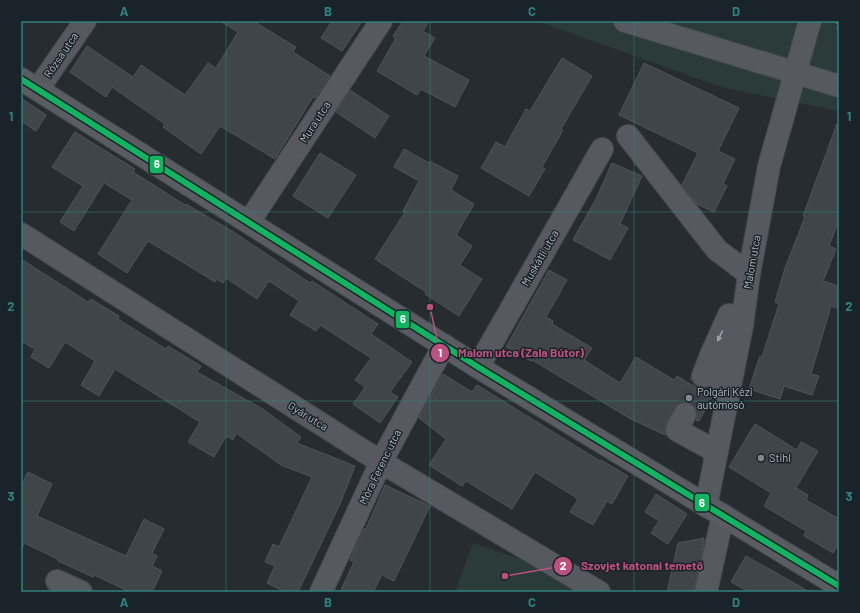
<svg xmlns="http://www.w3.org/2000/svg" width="860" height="613" font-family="Barlow,sans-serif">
  <rect width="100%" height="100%" fill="#272c31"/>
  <!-- green -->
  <path fill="#2a3b3a" d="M537 21H839V111L724 88Z
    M473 543 523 560 576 592H455Z"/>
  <!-- building -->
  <path fill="#404549" stroke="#4e5459" d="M220 21H253L296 47 293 52 330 76 315 98 313 97 275 159 220 126 201 154 163 127 165 124 112 87 106 97 70 72 87 46 133 77 141 65 185 95 208 63 216 68 238 32Z
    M332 21H362L342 51 321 38Z
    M403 21H429L423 31 435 38 424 56 469 80 455 107 421 89 417 95 377 71 396 38 393 36Z
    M562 58 592 76 561 129 563 130 542 167 545 169 529 196 481 168 496 142 505 147 526 109 530 111Z
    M644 63 739 108 718 151 735 159 723 184 727 186 714 212 697 204 682 185 698 153 619 115Z
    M350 90 389 116 375 138 336 112Z
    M21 98 46 115 36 131 21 121Z
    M837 124 839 125V220L829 246 836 249 823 281 839 286V309L831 306 811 374 819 376 812 395 784 386 780 399 749 389 760 356 762 357 779 304 775 302 785 268 805 217 803 216Z
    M75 132 135 169 133 172 185 205 186 204 232 231 310 283 312 281 378 324 371 334 412 362 390 392 398 397 380 423 353 404 365 387 355 380 371 358 320 325 316 331 290 315 299 301 269 281 257 299 226 278 223 283 217 279 215 282 148 241 127 273 98 254 132 200 104 183 74 231 60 222 83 186 52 167Z
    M404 149 429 163 430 161 458 176 451 190 474 204 456 235 472 246 460 265 482 279 459 316 425 294 426 292 375 259 405 212 403 211 419 181 394 167Z
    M320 153 356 175 328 218 293 196Z
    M612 163 642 176 620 224 628 228 610 260 573 240 597 197Z
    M21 259 88 302 91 299 119 316 118 319 166 349 168 346 201 366 197 372 261 408 301 437 297 443 355 466 340 504 298 592H285L267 583 275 566 265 562 273 544 279 547 312 477 281 465 236 433 233 440 226 436 214 457 188 442 200 422 115 369 99 396 81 385 95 361 65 342 49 368 31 357 35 349 21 341Z
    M549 270 567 280 546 317 553 321 552 324 592 348 584 360 620 383 636 357 674 380 677 376 712 397 699 421 696 420 697 414 696 407 691 403 685 402 678 403 666 424 665 435 629 418 532 360 531 361 506 347Z
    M443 374 472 392 477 385 600 461 601 460 628 476 612 504 607 501 593 525 570 512 578 499 535 472 512 509 466 481 462 486 429 465 446 439 419 418Z
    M755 424 797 450 801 442 818 451 796 488 808 495 806 500 839 519V543L833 553 804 536 806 531 764 506 771 493 729 467Z
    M28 472 52 484 37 516 126 556 144 519 164 529 152 553 157 556 152 566 162 571 152 592H130L94 575 93 577 58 561V559L24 543 21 550V487Z
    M385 485 430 506 394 581 382 575 373 592H340L354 562 350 560 364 529H366Z
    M656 494 687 514 668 544 651 533 659 521 645 512Z
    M704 538V542L694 592H667L678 543Z
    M746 556 810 592H750L731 582Z"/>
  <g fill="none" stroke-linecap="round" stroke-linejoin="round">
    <!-- minor-tunnel -->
    <path stroke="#3c4147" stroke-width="22" stroke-dasharray="22 11" stroke-linecap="butt" d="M685 414 703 376"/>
    <!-- minor casing -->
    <g stroke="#44484c" stroke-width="24">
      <path id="minor" d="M625 21 839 86
        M38 89 85 21
        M628 136 717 250 749 274
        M249 222 381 21
        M21 234 381 462 599 592
        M478 367 602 149
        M703 376 711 355
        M720 385 726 363 711 355 729 315 742 326
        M685 414 677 430 717 452
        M706 506 742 326 749 274 769 166 810 21
        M57 581 81 592
        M321 592 381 462 444 345
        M706 592 723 515"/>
    </g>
    <!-- major casing -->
    <g stroke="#44494e" stroke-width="24">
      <path id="major" d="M21 79 478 367 839 586"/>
    </g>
    <!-- path -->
    <path stroke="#565b5e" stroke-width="2.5" stroke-dasharray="3 3" stroke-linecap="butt" d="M836 21 839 33"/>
    <!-- minor -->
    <use href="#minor" stroke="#565a60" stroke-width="22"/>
    <!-- major -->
    <use href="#major" stroke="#595d61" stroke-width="22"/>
    <!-- bus-1 casing -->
    <g stroke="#1b232a" stroke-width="9">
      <path id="bus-1" d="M21 79 478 367 839 586"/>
    </g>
    <!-- bus-1 -->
    <use href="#bus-1" stroke="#13b361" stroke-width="6"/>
  </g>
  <!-- one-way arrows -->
  <defs><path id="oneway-solid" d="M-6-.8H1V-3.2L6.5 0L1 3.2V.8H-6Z"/></defs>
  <use fill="#9aa1aa" href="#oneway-solid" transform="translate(720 336) rotate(115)"/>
  <!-- grid -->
  <path fill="none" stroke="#2f837f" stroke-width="1" stroke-opacity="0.55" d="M226 21V592M430 21V592M634 21V592M21 212H839M21 401H839"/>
  <!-- markers -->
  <g fill="#81888f" stroke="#1b232a" stroke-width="1.5">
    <circle cx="689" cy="398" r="4"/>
    <circle cx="761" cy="458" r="4"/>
  </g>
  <g text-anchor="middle" stroke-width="3" stroke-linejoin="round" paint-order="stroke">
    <!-- street labels -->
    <g font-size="11" fill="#b1b9c2" stroke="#1b232a">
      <text transform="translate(61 55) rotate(-56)" y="4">Rózsa utca</text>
      <text transform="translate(315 122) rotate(-57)" y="4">Mura utca</text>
      <text transform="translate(540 258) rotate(-60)" y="4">Muskátli utca</text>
      <text transform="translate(752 262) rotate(-80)" y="4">Malom utca</text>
      <text transform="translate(308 416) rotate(32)" y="4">Gyár utca</text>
      <text transform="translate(380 467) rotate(-64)" y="4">Móra Ferenc utca</text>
    </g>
    <!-- poi labels -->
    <g font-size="11" fill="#b1b9c2" stroke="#1b232a" text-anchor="start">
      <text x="697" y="396">Polgári Kézi<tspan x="697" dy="13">autómosó</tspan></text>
      <text x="769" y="462">Stihl</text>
    </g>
  </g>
  <!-- callouts -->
  <path fill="none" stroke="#bc507f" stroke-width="1.5" d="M430 307L440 353M505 576L563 566"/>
  <g fill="#bc507f" stroke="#1b232a" stroke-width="1.5">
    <circle cx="430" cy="307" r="4"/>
    <circle cx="505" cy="576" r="4"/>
    <circle cx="440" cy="353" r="10"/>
    <circle cx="563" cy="566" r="10"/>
  </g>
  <g font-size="12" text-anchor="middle" font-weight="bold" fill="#fff">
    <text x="440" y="357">1</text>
    <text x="563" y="570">2</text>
  </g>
  <g font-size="12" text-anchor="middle" font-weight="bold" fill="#bc507f" stroke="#1b232a" stroke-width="3" stroke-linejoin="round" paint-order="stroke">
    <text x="521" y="357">Malom utca (Zala Bútor)</text>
    <text x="642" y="570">Szovjet katonai temető</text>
  </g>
  <g stroke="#1b232a" stroke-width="1.5">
    <rect x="149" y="155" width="15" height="19" rx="4" fill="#13b361"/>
    <rect x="395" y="310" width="15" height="19" rx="4" fill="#13b361"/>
    <rect x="694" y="493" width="16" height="19" rx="4" fill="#13b361"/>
  </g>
  <g font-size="11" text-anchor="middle" font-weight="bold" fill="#fff">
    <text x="157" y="168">6</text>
    <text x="403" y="323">6</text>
    <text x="702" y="507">6</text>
  </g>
  <!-- border -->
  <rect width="860" height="613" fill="none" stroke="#1b232a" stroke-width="44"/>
  <rect x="22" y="22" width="816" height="569" fill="none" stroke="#2f837f" stroke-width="1.5"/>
  <g font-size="13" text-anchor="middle" font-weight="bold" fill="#2f837f">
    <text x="124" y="16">A</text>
    <text x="328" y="16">B</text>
    <text x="532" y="16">C</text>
    <text x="736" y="16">D</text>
    <text x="11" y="121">1</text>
    <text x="849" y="121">1</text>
    <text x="11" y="311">2</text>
    <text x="849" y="311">2</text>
    <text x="11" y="501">3</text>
    <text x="849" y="501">3</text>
    <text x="124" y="607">A</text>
    <text x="328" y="607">B</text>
    <text x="532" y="607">C</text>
    <text x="736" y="607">D</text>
  </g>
</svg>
